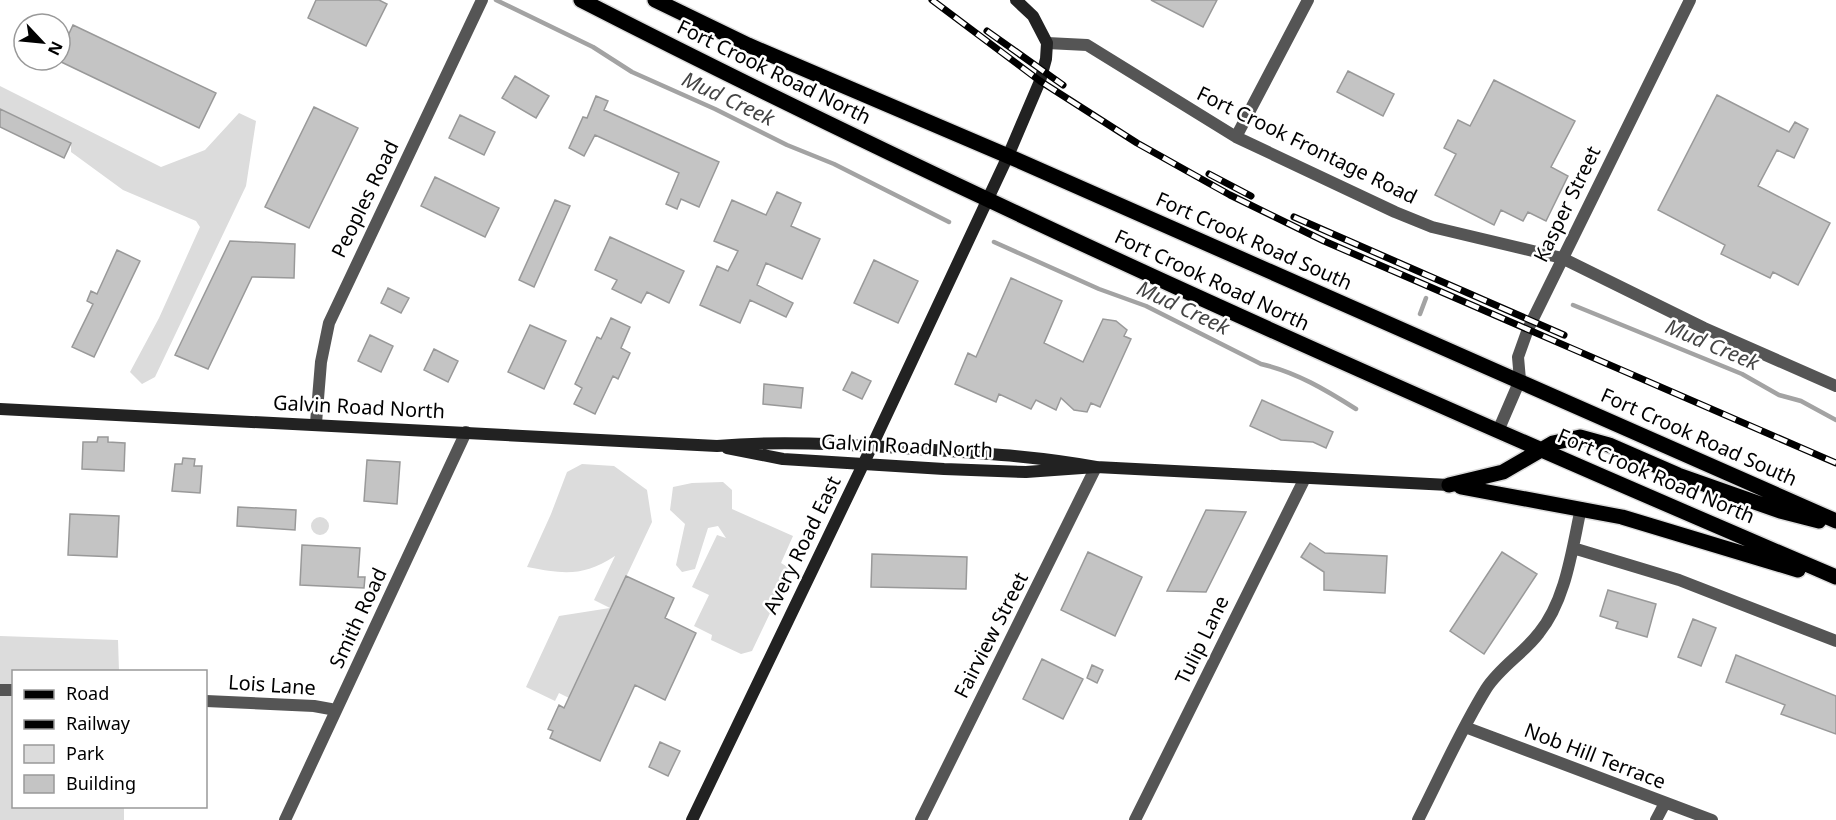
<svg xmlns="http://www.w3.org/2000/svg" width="1836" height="820" font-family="'Noto Sans',sans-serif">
  <rect width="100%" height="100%" fill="#fff"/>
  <!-- green -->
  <path fill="#dcdcdc" d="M0 86 161 167 205 150 239 113 256 121 246 186 155 377 142 384 130 372 159 318 200 227 196 221 123 190 71 152V143L0 109Z
    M582 464 614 466 647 490 652 522 569 698 559 693 555 701 526 687 559 616 610 608 594 600 615 556C582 577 564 574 527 567L551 514 567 472Z
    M723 482 732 490V509L793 536 781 563 791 569 752 651 741 654 711 640 712 635 694 626 709 595 692 587 717 535 726 538 718 526 708 528 695 569 682 572 676 565 685 524 670 510 673 487 692 483Z
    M311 526a9 9 0 1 1 18 0a9 9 0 1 1-18 0Z
    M0 636 118 640 119 671 14 672V806L124 807V820H0Z"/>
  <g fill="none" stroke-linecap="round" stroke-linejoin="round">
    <!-- stream -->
    <path stroke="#a3a3a3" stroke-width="4.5" d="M496 0 593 47 632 72 715 109 787 145 834 164 949 222
      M994 242 1099 289 1146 306 1261 364C1296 372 1326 390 1356 409
      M1573 305 1742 374 1779 395 1801 401 1836 420
      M1420 314 1426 298"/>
  </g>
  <!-- building -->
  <path fill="#c4c4c4" stroke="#999" stroke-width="1.5" d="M316 0H379L387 4 366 46 308 18Z
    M1151 0H1217L1203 27Z
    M73 25 216 93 199 128 57 60H60V53Z
    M1348 71 1394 94 1383 116 1337 92Z
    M515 76 549 96 536 118 502 98Z
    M1494 80 1575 121 1551 167 1568 176 1546 221 1528 212 1523 221 1501 210 1494 225 1435 195 1456 154 1444 148 1458 120 1470 126Z
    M1717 95 1789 132 1795 122 1808 129 1794 158 1777 150 1758 186 1830 223 1798 285 1773 272 1770 278 1721 254 1725 245 1658 210Z
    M596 96 608 101 604 110 719 162 699 207 681 199 677 209 666 204 679 173 595 135 584 156 569 148 583 117 587 118Z
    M314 107 358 128 309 228 265 207Z
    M0 109 71 143 64 158 0 127Z
    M460 115 495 132 484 155 449 138Z
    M435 177 499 208 485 237 421 206Z
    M777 192 801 203 791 226 820 239 802 279 766 263 757 285 793 303 786 317 750 300 740 323 700 305 717 266 728 271 738 251 714 241 732 200 766 215Z
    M555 200 570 206 534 287 519 280Z
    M610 237 684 271 669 303 647 292 641 303 612 289 617 280 595 270Z
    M230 241 295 244 294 278 252 277 208 369 175 355Z
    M117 250 140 261 94 357 72 347 93 304 87 301 91 291 97 294Z
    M874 260 918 281 898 323 854 303Z
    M1011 278 1062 301 1044 343 1083 362 1103 319 1116 321 1127 330 1124 336 1131 339 1100 407 1091 403 1087 412 1074 410 1061 398 1056 410 1036 400 1031 409 999 394 996 402 955 384 968 353 976 357Z
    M388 288 409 298 401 313 381 303Z
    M611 318 630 327 621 348 630 353 618 379 613 376 595 414 574 404 582 388 575 384 597 337 601 339Z
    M530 325 566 341 544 389 508 372Z
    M370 335 393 346 381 372 358 361Z
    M434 349 458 361 448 382 424 370Z
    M852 372 871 381 862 399 843 390Z
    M764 384 803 388 801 408 763 404Z
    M1262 400 1333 432 1326 448 1313 442 1281 440 1250 426Z
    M98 437H108V442L125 443 124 471 82 469 83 442H97Z
    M183 458 195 459 194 466H202L200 493 172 491 175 464H182Z
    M367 460 400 462 397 504 364 501Z
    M238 507 296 510 295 530 237 526Z
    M1206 510 1246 512 1206 592 1167 591Z
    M70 514 119 516 117 557 68 555Z
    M1310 543 1325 553 1387 556 1385 593 1324 590V572L1301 557Z
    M302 545 360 548 358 577H365L364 588 300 585Z
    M1088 552 1142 577 1115 636 1061 610Z
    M1502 552 1537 574 1484 654 1450 631Z
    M872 554 967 557 966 589 871 587Z
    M626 576 674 598 665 618 696 633 665 700 635 685 600 761 550 738 553 731 548 729 559 705 564 708Z
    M1608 590 1656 604 1647 637 1616 628 1618 622 1600 616Z
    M1693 619 1716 628 1701 666 1678 657Z
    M1736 655 1836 696V734L1781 714 1785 705 1726 682Z
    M1042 659 1083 679 1063 719 1023 699Z
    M1092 665 1103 670 1097 683 1087 678Z
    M660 742 680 751 668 776 649 767Z"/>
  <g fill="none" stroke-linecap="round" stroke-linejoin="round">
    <!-- primary casing -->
    <g stroke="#dbdbdb" stroke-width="18">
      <path id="primary" d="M581 0C991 210 1412 396 1836 577
        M655 0 748 45 1008 156 1836 521
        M1449 485 1503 472 1553 443 1580 437 1609 445 1678 475 1780 511 1819 521
        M1461 487 1622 517 1798 570"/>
    </g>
    <!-- street -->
    <path stroke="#555" stroke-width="12" d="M1047 43 1087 45 1236 137 1395 212 1432 227 1562 258 1704 328 1836 386
      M1236 137 1308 0
      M316 423 321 362 329 323 482 0
      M1498 431 1520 380 1518 357 1528 329 1690 0
      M1573 548 1679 580 1836 641
      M0 690H14
      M206 701 314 706 336 710
      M1465 727 1712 820
      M285 820 466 432
      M921 820 1096 467
      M1135 820 1305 478
      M1418 820C1440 777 1460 731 1486 689 1500 667 1523 654 1539 633 1566 600 1572 549 1581 508
      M1656 820 1665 803"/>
    <!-- secondary -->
    <path stroke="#222" stroke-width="12" d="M0 409 717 446C784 440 851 445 918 449 978 453 1037 456 1096 467
      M727 448 783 459 944 469 1026 472 1096 467 1449 485
      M692 820 872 446 1008 156 1040 81 1046 59 1047 43 1033 16 1016 0"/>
    <!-- primary -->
    <use href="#primary" stroke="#000" stroke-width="15"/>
    <!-- rail casing -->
    <g stroke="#000" stroke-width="7">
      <path id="rail" d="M932 0 1040 81 1137 143 1230 195 1324 241 1836 463
        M987 31 1063 85
        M1209 174 1251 196
        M1294 217 1564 335"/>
    </g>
    <!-- rail -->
    <use href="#rail" stroke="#fff" stroke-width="4.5" stroke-dasharray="14" stroke-linecap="butt"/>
  </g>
  <g text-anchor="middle" stroke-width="5" stroke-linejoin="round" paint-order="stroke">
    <!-- street labels -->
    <g font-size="20" fill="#000" stroke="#fff">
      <text transform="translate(774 72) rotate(26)" y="7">Fort Crook Road North</text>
      <text transform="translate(1307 145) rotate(26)" y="7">Fort Crook Frontage Road</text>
      <text transform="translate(365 199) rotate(-64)" y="7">Peoples Road</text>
      <text transform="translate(1567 204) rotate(-64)" y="7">Kasper Street</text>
      <text transform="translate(1254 241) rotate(24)" y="7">Fort Crook Road South</text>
      <text transform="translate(1212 280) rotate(25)" y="7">Fort Crook Road North</text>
      <text transform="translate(359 407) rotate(3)" y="7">Galvin Road North</text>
      <text transform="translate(1699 437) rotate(24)" y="7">Fort Crook Road South</text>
      <text transform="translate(907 446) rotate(3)" y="7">Galvin Road North</text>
      <text transform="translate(1656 476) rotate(23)" y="7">Fort Crook Road North</text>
      <text transform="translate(802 545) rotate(-64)" y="7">Avery Road East</text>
      <text transform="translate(358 618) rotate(-65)" y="7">Smith Road</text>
      <text transform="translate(991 635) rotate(-63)" y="7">Fairview Street</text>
      <text transform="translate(1202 640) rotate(-64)" y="7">Tulip Lane</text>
      <text transform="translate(272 685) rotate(4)" y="7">Lois Lane</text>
      <text transform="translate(1595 756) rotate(21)" y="7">Nob Hill Terrace</text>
    </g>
    <!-- water labels -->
    <g font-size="21" font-style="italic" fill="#444" stroke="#fff">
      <text transform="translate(728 99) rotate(25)" y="7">Mud Creek</text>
      <text transform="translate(1183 308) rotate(25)" y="7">Mud Creek</text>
      <text transform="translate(1712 345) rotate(23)" y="7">Mud Creek</text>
    </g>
  </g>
  <!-- legend -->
  <rect x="12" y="670" width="195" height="138" fill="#ffffff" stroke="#999999" stroke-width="1.5"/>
  <rect x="24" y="690" width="30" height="9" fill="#000000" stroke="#999999" stroke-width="1.5"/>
  <text x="66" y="700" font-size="18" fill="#000000">Road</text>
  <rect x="24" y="720" width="30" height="9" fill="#000000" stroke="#999999" stroke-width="1.5"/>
  <text x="66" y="730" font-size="18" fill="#000000">Railway</text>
  <rect x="24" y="745" width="30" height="18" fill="#dcdcdc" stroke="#999999" stroke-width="1.5"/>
  <text x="66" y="760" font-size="18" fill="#000000">Park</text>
  <rect x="24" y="775" width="30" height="18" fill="#c4c4c4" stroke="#999999" stroke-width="1.5"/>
  <text x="66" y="790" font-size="18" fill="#000000">Building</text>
  <!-- north arrow -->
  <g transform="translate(42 42) rotate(116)"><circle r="28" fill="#ffffff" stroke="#999999" stroke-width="1.5"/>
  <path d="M0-4.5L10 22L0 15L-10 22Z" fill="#000000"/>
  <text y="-9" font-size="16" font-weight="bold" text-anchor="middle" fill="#000000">N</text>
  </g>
</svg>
